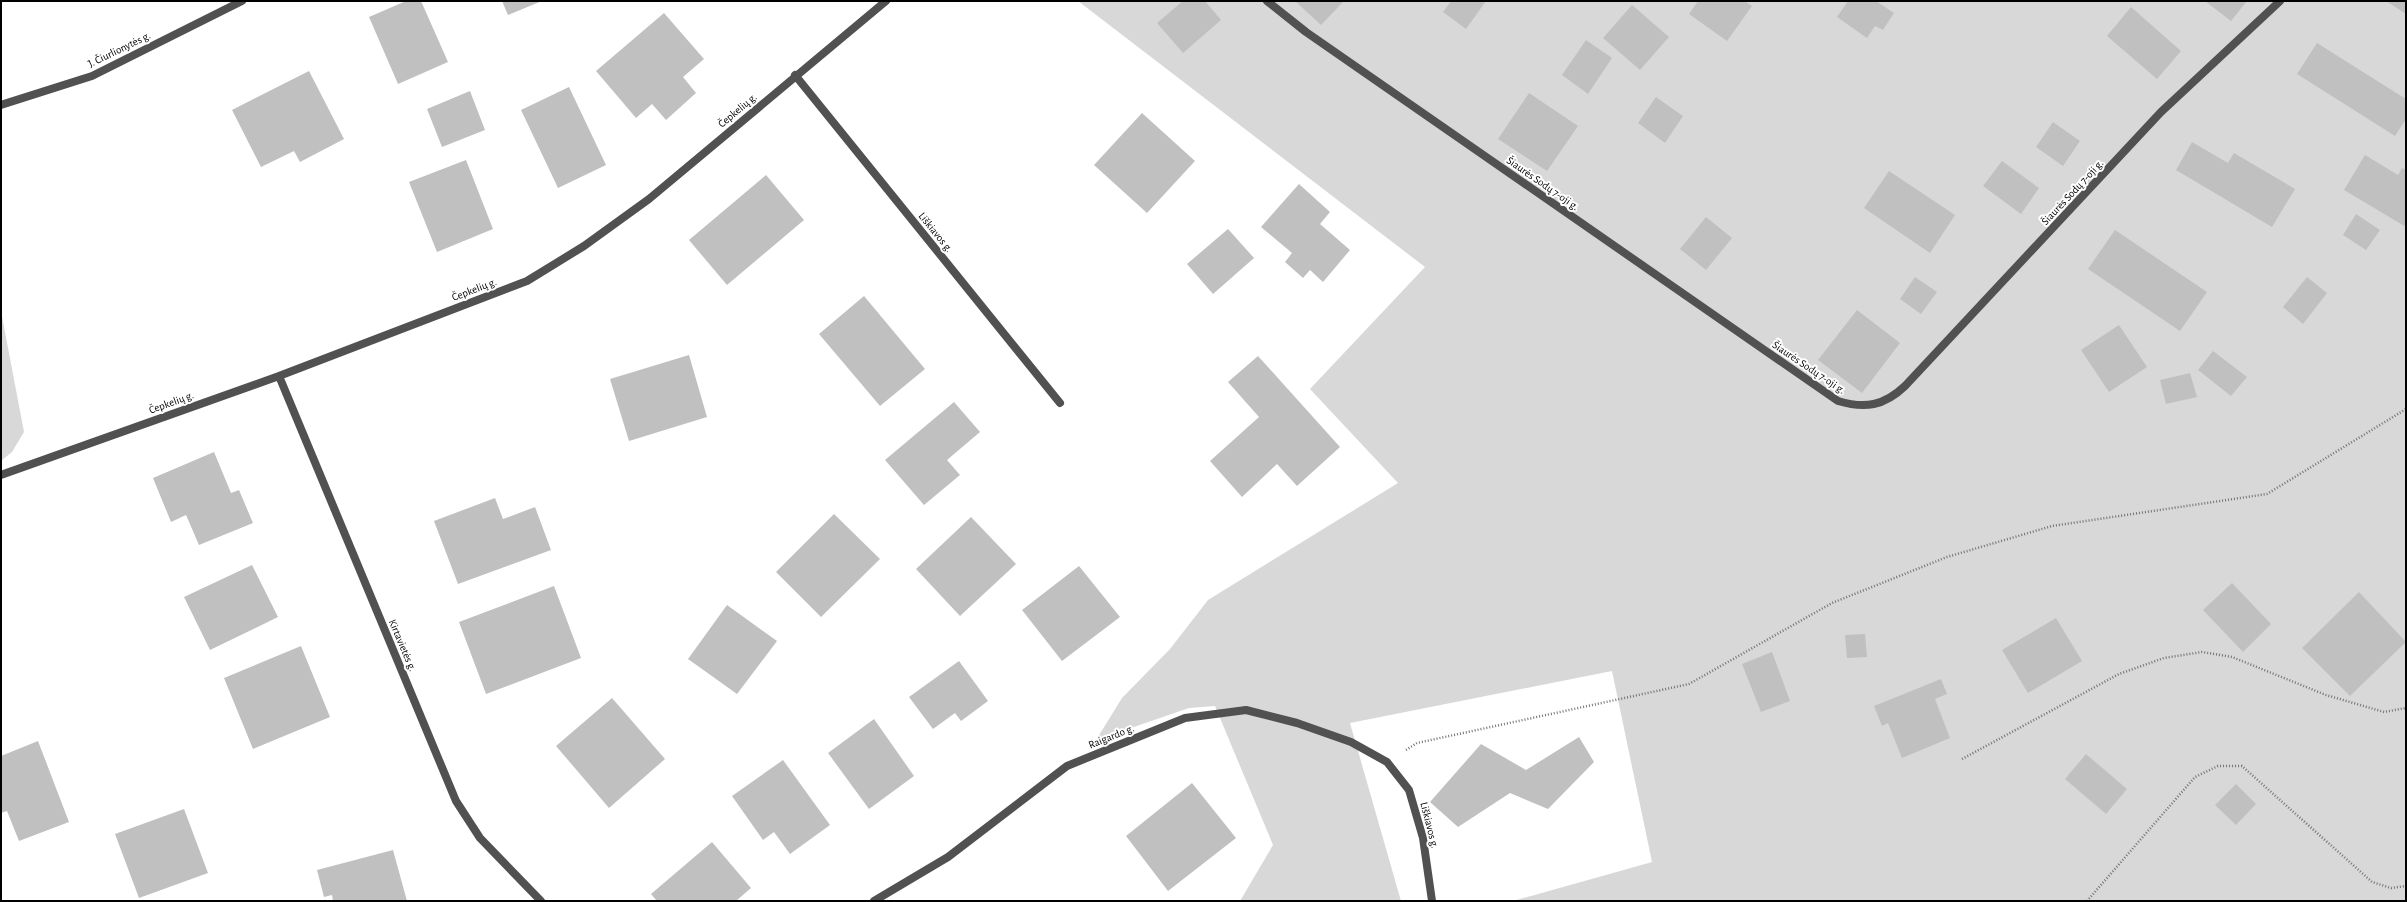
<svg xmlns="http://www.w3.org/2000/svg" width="2407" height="902" font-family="'Alegreya Sans',sans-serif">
  <rect width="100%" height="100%" fill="#fff"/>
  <!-- green -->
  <path fill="#d8d8d8" d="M1078 1H2406V901H1513L1652 862 1612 671 1350 723 1401 901H1240L1273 845 1215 706 1189 708 1096 740 1122 698 1170 649 1208 600 1398 483 1310 389 1425 267Z
    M1 311 24 432 12 452 1 461Z"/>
  <!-- building -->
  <path fill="#c0c0c0" d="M406 1H421L448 62 398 84 369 17Z
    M502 1H542L508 15Z
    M1183 1H1205L1221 20 1183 53 1157 23Z
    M1295 1H1344L1321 25Z
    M1451 1H1486L1466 29 1443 12Z
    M1698 1H1745L1752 6 1727 41 1689 14Z
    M1848 1H1876L1894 13 1883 30 1875 26 1867 38 1837 17Z
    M2205 1H2247L2231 21Z
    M2386 1H2406V14Z
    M1632 5 1669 37 1640 70 1603 38Z
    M2131 7 2181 51 2157 79 2107 36Z
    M664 13 704 59 683 77 696 93 666 120 652 104 636 118 596 71Z
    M1586 40 1612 58 1588 94 1562 75Z
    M2317 43 2406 99V119L2395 136 2297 74Z
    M309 71 344 139 300 162 294 151 261 167 232 110Z
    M569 87 606 165 558 188 521 110Z
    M470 91 485 130 442 147 427 109Z
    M1529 93 1578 126 1547 171 1498 139Z
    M1656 97 1683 116 1665 143 1638 123Z
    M1142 113 1195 161 1147 213 1094 165Z
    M2053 122 2080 141 2063 166 2036 147Z
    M2192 142 2228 163 2234 153 2295 189 2272 227 2176 170Z
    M2365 155 2398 175 2402 168 2406 170V227L2344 190Z
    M466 160 493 229 437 252 409 182Z
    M2002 161 2039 188 2021 214 1983 186Z
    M1889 171 1955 215 1930 253 1864 208Z
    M766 175 804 220 727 285 689 240Z
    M1299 184 1330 212 1320 224 1350 250 1323 282 1310 270 1303 278 1285 262 1292 253 1261 227Z
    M2356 214 2380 230 2366 250 2343 235Z
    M1706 217 1732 238 1706 270 1680 249Z
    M1228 229 1254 258 1213 294 1187 264Z
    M2115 230 2207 292 2180 331 2088 269Z
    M1915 277 1937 292 1921 314 1900 299Z
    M2307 277 2327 293 2303 324 2283 307Z
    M864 296 925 369 880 406 819 334Z
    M1857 310 1900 343 1862 393 1818 360Z
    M2119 325 2147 367 2109 392 2081 350Z
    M2213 351 2247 377 2231 396 2198 370Z
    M689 355 707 417 629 441 610 379Z
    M1258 356 1340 447 1297 486 1277 464 1242 497 1210 461 1259 417 1228 382Z
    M2190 373 2197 397 2166 404 2160 380Z
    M954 402 980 432 947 460 960 475 924 505 885 460Z
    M214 452 231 493 239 490 253 523 199 545 186 515 171 522 153 478Z
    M495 498 503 519 535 507 551 550 458 584 434 521Z
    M834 514 880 559 821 617 776 572Z
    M971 517 1016 564 960 616 916 569Z
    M252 565 278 617 210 650 184 597Z
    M1079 566 1120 617 1062 661 1022 610Z
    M2232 583 2271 624 2243 652 2203 610Z
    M554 586 581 658 486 694 459 622Z
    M2359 592 2406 642 2350 696 2302 648Z
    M727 605 777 641 737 694 688 659Z
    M2056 618 2082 661 2028 693 2002 650Z
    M1865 634 1867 657 1847 658 1845 635Z
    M301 646 330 717 253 749 224 678Z
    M1772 652 1790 701 1761 712 1742 664Z
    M959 661 988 701 961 721 955 713 933 729 909 697Z
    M1941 679 1947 694 1935 699 1950 738 1902 758 1888 723 1882 726 1874 706Z
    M612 698 665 759 609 808 556 746Z
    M874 719 914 776 869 809 828 753Z
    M1579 737 1594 762 1548 809 1510 793 1458 827 1430 802 1481 744 1526 770Z
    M38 741 69 822 19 841 7 811 1 813V756Z
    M2086 754 2127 789 2106 814 2065 779Z
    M783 760 830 825 790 854 774 832 763 840 732 796Z
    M1192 783 1236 838 1168 891 1126 836Z
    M2236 784 2256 804 2236 825 2215 805Z
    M184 809 208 873 139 898 115 834Z
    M712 842 751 888 736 901H657L651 894Z
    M393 850 407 901H333L332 895 324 897 317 870Z"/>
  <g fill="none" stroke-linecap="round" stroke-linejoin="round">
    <!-- path -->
    <path stroke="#737373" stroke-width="2.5" stroke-dasharray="1 2" stroke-linecap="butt" d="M1406 750 1417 743 1689 684 1832 603 1947 557 2052 526 2267 494 2406 409
      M1962 759 2119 674 2164 658 2202 652 2232 657 2326 695 2384 712 2406 708
      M2087 901 2195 777 2218 766H2242L2372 882 2391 888 2406 886"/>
    <!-- minor -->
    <path stroke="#515151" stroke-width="8" d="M1267 1 1306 32 1838 401C1865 409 1884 406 1905 386L2161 112 2280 1
      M795 75 1060 403
      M1 105 92 76 242 1
      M279 376 456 801 480 838 541 901
      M1 475 279 376 527 281 584 246 649 199 886 1
      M874 901 948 857 1067 766 1185 718 1246 710 1297 723 1351 742 1387 762 1409 790 1423 838 1432 901"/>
  </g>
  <g text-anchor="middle" stroke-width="4" stroke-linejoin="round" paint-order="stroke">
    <!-- street labels -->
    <g font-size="11" fill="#000" stroke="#fff">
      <text transform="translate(119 49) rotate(-26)" y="4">J. Čiurlionytės g.</text>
      <text transform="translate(737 110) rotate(-40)" y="4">Čepkelių g.</text>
      <text transform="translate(1543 183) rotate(35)" y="4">Šiaurės Sodų 7-oji g.</text>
      <text transform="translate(2072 192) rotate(-47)" y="4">Šiaurės Sodų 7-oji g.</text>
      <text transform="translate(936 232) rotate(51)" y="4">Liškiavos g.</text>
      <text transform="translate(474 289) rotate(-21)" y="4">Čepkelių g.</text>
      <text transform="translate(1809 367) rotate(34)" y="4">Šiaurės Sodų 7-oji g.</text>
      <text transform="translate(171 402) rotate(-20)" y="4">Čepkelių g.</text>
      <text transform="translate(403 645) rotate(67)" y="4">Kirtavietės g.</text>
      <text transform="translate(1111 736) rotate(-22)" y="4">Raigardo g.</text>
      <text transform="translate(1430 825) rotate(76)" y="4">Liškiavos g.</text>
    </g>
  </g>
  <!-- border -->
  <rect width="2407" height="902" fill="none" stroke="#000000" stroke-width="4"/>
</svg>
